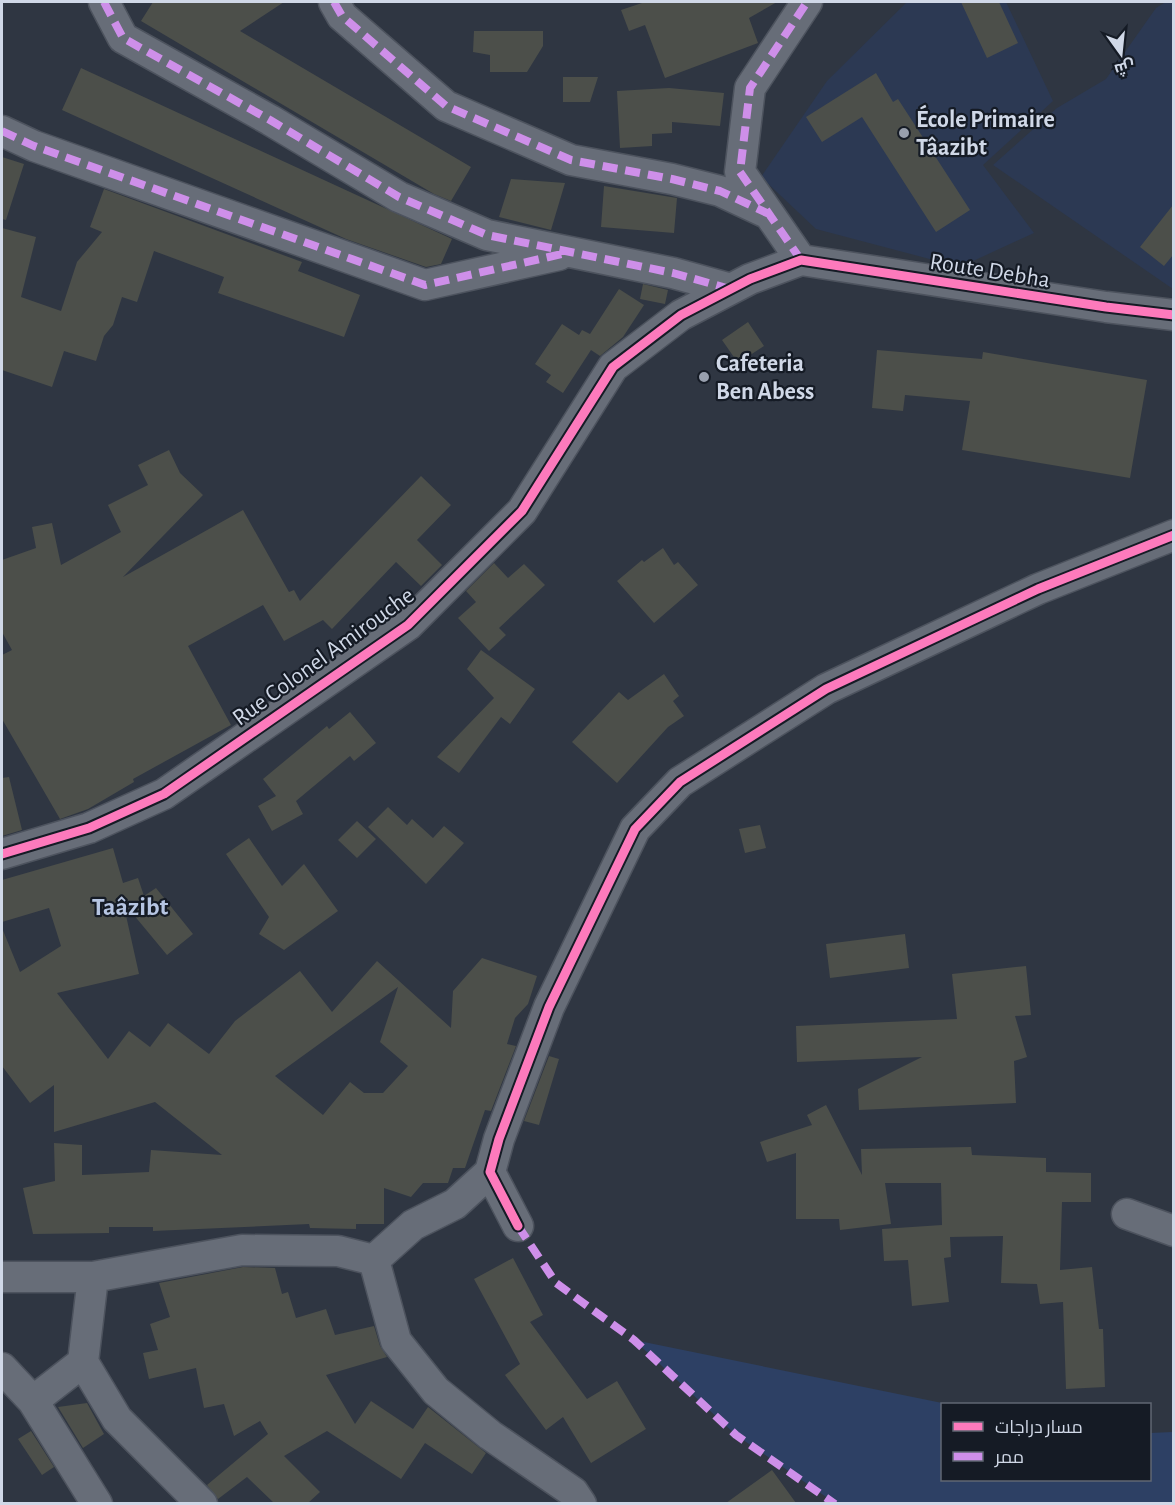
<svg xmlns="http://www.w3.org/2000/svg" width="1175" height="1505" font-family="'Alegreya Sans',Cairo,sans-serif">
  <rect width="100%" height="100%" fill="#2f3642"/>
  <!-- built -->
  <path fill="#2c3953" d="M907 2H1006L1053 101 983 165 1034 233 960 267 816 229 761 177 827 81Z
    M1166 2H1173V289L993 165 1057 108 1106 79 1156 8Z"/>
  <!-- green -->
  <path fill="#2d4064" d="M634 1340 947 1404H942V1480H1150V1433L1173 1432V1503H835L736 1435Z"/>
  <!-- building -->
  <path fill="#4c4f4a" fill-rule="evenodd" d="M153 2H284L240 31 471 167 451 201 434 194 141 21Z
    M645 2H777L749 18 758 43 665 78 645 25 629 31 621 10Z
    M961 2H999L1018 43 987 58Z
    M474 31H543V46L527 72H490V55L473 52Z
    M81 68 452 239 441 264 426 267 346 239 62 110Z
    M876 73 893 102 898 99 970 210 936 232 862 117 822 142 806 117Z
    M563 77H598L590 102H563Z
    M669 88 724 93 720 126 672 122V133L652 134V146L620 148 617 91Z
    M2 157 24 164 6 220 2 219Z
    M511 179 565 183 551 230 499 217Z
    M604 186 677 198 674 233 601 227Z
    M104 189 302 262 298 271 360 295 344 337 218 293 224 277 154 251 137 302 122 297 113 325 104 336 96 361 64 351 52 387 2 370V228L36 237 21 297 61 311 77 262 102 232 90 227Z
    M1173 205V255L1164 266 1140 247Z
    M643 284 668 290 665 304 640 299Z
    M619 289 644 305 623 337 600 356 591 350 563 393 546 382 551 375 535 364 562 324 579 335 582 330 590 334Z
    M748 322 764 346 738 363 722 340Z
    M877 350 982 359 983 352 1147 380 1130 478 962 450 970 401 905 395 903 411 872 408Z
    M169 450 180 473 203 495 123 577 243 510 289 592 294 590 300 601 421 476 451 505 417 540 442 565 421 586 396 562 332 629 323 620 284 641 263 605 188 646 231 725 133 779 134 782 88 809 60 819 2 719V655L12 650 2 632V560L36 548 32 527 52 523 61 565 121 532 108 505 148 485 138 465Z
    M663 548 674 565 678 562 698 585 654 623 617 581 642 560 644 562Z
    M494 563 508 578 524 564 545 585 499 628 506 635 489 651 458 618 476 602 466 591Z
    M481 650 535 689 510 724 501 717 459 773 437 757 494 698 467 669Z
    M664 674 679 696 673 701 684 716 668 727 617 783 572 742 619 692 628 700Z
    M350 712 376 743 354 761 350 756 296 801 303 814 272 831 258 806 276 796 263 779 327 726 329 729Z
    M9 777 22 830 2 836V778Z
    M388 807 407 825 412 819 433 838 444 826 464 843 426 884 368 827Z
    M357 821 376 839 357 858 338 840Z
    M760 825 766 848 745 853 739 829Z
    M249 838 282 886 304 864 338 911 284 950 259 934 269 917 226 854Z
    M113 848 123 883 138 878 144 896 156 888 193 934 167 955 123 902 139 974 57 993 108 1059 129 1031 150 1047 168 1023 209 1054 235 1021 300 971 332 1012 377 961 451 1028 453 991 482 958 537 976 528 1004 515 1018 507 1044 516 1046 491 1111 485 1110 465 1168H453L448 1183H423L411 1197 384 1188V1224H356V1229L310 1228 309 1224 153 1231V1227H109V1233L33 1234 23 1188 55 1181 54 1143 82 1145V1175L149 1172 151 1150 222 1155 155 1102 54 1132V1085L30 1103 2 1066V928L20 972 61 946 49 908 2 922V880ZM398 987 380 1042 408 1066 383 1093H364L350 1082 323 1115 275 1076Z
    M905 934 909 968 830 978 826 944Z
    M1026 966 1031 1015 1015 1016 1027 1057 1014 1061 1016 1103 859 1110 858 1089 922 1057 797 1062 796 1026 957 1019 952 974Z
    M549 1056 559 1059 539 1125 524 1121Z
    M826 1105 862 1175 861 1149 971 1147 972 1155 1046 1158V1172L1091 1173V1202H1062L1060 1270 1092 1267 1099 1329H1103L1105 1387 1066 1389 1063 1302 1040 1304 1037 1284 1001 1283 1003 1236 950 1237 951 1257 944 1258 949 1302 912 1306 908 1260 884 1261 882 1229 942 1225 941 1183H885L891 1224 840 1230 839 1219H796V1153L767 1162 760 1142 812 1125 807 1115Z
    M513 1258 543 1315 530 1322 587 1399 617 1381 646 1429 591 1463 563 1417 546 1430 505 1375 520 1364 474 1279Z
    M243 1267 275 1268 282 1294 288 1292 296 1318 326 1309 335 1335 374 1326 380 1346 387 1357 326 1375 355 1424 371 1401 413 1429 428 1407 486 1453 472 1474 425 1443 401 1479 327 1431 284 1456 320 1492 308 1503H274L247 1477 218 1499 207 1485 268 1434 260 1421 234 1436 224 1404 204 1408 196 1368 149 1379 143 1353 158 1350 150 1324 170 1317 159 1283Z
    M87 1403 104 1434 83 1448 58 1407Z
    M31 1431 54 1467 42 1475 18 1439Z
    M772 1470 796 1503H726Z"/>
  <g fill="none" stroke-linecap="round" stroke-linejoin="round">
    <!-- minor casing -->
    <g stroke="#4d535e" stroke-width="33">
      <path id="minor" d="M104 2 123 38 270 120 399 197 487 235 673 273 731 289
        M334 2 342 16 446 106 571 160 672 179 720 191 769 214
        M2 131 34 146 425 285 559 255
        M801 260 740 172 750 88 807 2
        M2 854 89 828 164 794 408 625 522 511 613 367 681 315 750 279 801 260 1106 307 1174 315
        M1127 1214 1174 1231
        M518 1226 490 1172 499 1139 549 1007 635 829 680 782 826 689 1038 589 1174 535
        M374 1260 396 1341 436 1391 490 1435 573 1492 581 1504
        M2 1277H93
        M83 1362 117 1419 202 1504
        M2 1368 33 1401
        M97 1504 33 1401 83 1362 93 1277 242 1250 338 1251 374 1260 413 1225 455 1204 490 1172"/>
    </g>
    <!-- minor -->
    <use href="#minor" stroke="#676d78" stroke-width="30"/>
    <!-- quiet -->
    <path stroke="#ce8fe9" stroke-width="8" stroke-dasharray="15 8" stroke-linecap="butt" d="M104 2 123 38 270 120 399 197 487 235 673 273 730 289
      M334 2 342 16 446 106 571 160 672 179 720 191 769 214
      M2 131 34 146 425 285 562 254
      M801 260 740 172 750 88 807 2
      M518 1226 556 1283 634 1340 736 1435 835 1504"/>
    <!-- cycleway casing -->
    <g stroke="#151b25" stroke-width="13">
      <path id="cycleway" d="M2 854 89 828 164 794 408 625 522 511 613 367 681 315 750 279 801 260 1106 307 1174 315
        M518 1226 490 1172 499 1139 549 1007 635 829 680 782 826 689 1038 589 1174 535"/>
    </g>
    <!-- cycleway -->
    <use href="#cycleway" stroke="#fd7abc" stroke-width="9"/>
  </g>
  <!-- markers -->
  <g fill="#989fad" stroke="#151b25" stroke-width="2">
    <circle cx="904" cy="133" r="6"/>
    <circle cx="704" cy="377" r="6"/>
  </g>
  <g text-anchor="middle" stroke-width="4.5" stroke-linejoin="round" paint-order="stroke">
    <!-- poi labels -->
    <g font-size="24" font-weight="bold" fill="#d0d8e7" stroke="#151b25" text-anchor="start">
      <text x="916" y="127">École Primaire<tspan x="916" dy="28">Tâazibt</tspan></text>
      <text x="716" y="371">Cafeteria<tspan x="716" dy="28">Ben Abess</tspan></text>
    </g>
    <!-- street labels -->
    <g font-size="24" fill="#d0d8e7" stroke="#151b25">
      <text transform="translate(990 270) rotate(9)" y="8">Route Debha</text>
      <text transform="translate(323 656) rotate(-36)" y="8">Rue Colonel Amirouche</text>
    </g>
    <!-- neighbourhood labels -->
    <g font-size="26" font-weight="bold" fill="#b6c5e2" stroke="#151b25">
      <text x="130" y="915">Taâzibt</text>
    </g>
  </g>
  <!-- border -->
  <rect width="1175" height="1505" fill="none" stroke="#d0d8e7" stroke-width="6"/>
  <!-- legend -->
  <rect x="941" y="1403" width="210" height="78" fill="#151b25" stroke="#606773" stroke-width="1.5"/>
  <rect x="953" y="1422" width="30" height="9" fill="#fd7abc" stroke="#606773" stroke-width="1.5"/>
  <text x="995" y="1433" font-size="18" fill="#d0d8e7">مسار دراجات</text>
  <rect x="953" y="1452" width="30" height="9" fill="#ce8fe9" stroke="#606773" stroke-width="1.5"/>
  <text x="995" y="1463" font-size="18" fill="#d0d8e7">ممر</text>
  <!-- north arrow -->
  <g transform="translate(1121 54) rotate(165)" stroke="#151b25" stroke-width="4.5" paint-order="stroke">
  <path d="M0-4.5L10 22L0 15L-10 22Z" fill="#d0d8e7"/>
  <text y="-9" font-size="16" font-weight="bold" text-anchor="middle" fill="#d0d8e7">ش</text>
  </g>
</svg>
